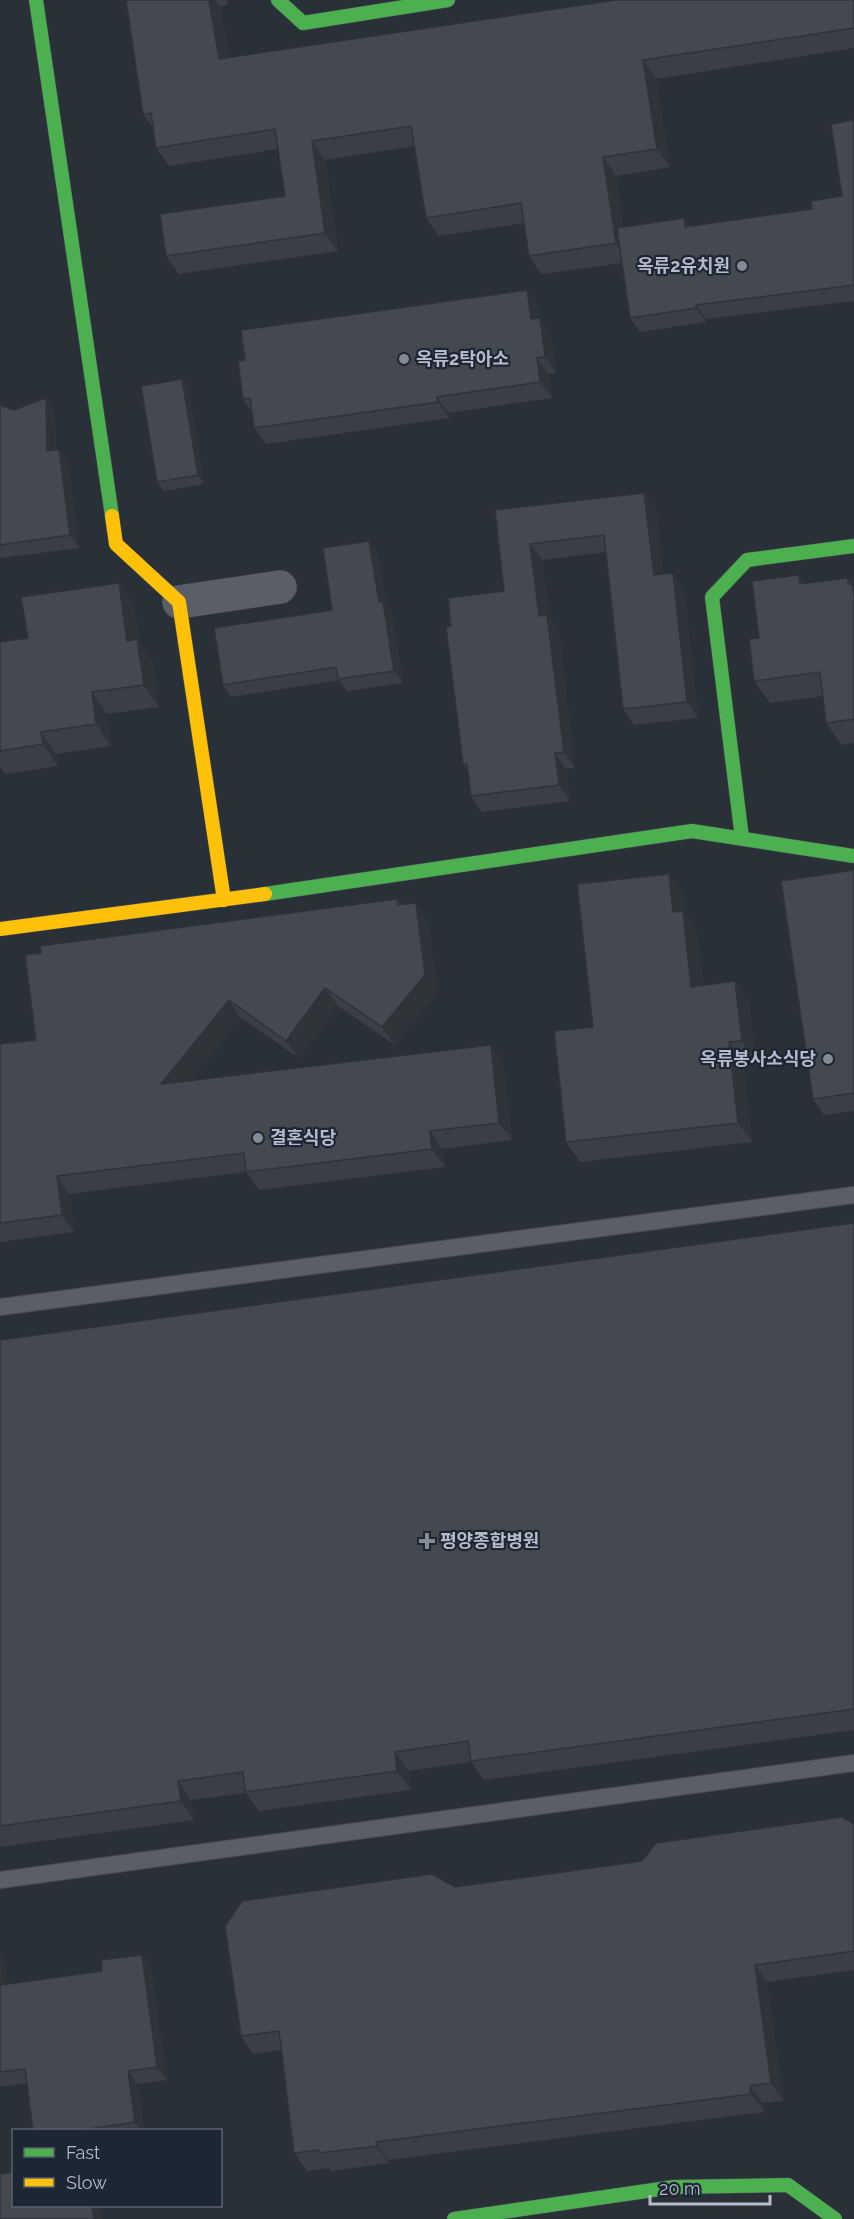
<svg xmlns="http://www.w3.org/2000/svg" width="854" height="2219" font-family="Raleway,'Noto Sans KR',sans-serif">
  <rect width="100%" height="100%" fill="#2a3038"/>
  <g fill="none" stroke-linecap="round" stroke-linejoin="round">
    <!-- lane casing -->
    <g stroke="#484c53" stroke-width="18">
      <path id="lane" d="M0 1307 854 1195
        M0 1880 854 1763"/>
    </g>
    <!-- street casing -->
    <g stroke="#484c53" stroke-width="34">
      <path id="street" d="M179 602 280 587"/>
    </g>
    <!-- fast casing -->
    <g stroke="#484c53" stroke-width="15">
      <path id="fast" d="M36 0 112 516
        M278 0 303 23 448 0
        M742 838 712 597 747 560 854 546
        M265 894 692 831 854 856
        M454 2219 674 2187 788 2185 835 2219"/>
    </g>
    <!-- slow casing -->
    <g stroke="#484c53" stroke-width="15">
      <path id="slow" d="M112 516 116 544 179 602 224 900
        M0 929 265 894"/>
    </g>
    <!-- lane -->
    <use href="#lane" stroke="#5a5e66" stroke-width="16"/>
    <!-- street -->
    <use href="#street" stroke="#5a5e66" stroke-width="33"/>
    <!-- fast -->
    <use href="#fast" stroke="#4caf50" stroke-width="14"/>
    <!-- slow -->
    <use href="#slow" stroke="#ffc107" stroke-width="14"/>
  </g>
  <!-- wall -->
  <path fill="#3a3f45" d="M126 0H227L228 5 220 6 229 58 854 0V48L656 79 670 167 616 176 623 227 689 226 812 209 842 196 854 120V301L706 319V322L640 332 630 318 622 263 541 274 529 256 524 223 439 236 426 218 415 146 325 160 338 251 179 274 166 256 285 196 278 149 169 166 156 148 153 128 143 114Z
    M527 290 538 306 540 319 551 334 556 373 548 374 552 398 448 413 449 418 266 444 254 428 252 413 243 399Z
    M182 379 188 388 204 484 164 491 157 482Z
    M0 405 14 410 55 411 56 450 59 449 68 462 79 548 0 558Z
    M656 509 663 574 684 589 698 718 634 725 623 709 606 552 542 560 549 617 559 631 575 768 566 769 570 801 482 812 471 796 468 772 463 764 451 626 504 591 495 510Z
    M378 553 386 605 392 614 403 683 347 691 339 680 231 697 223 685 332 610Z
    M799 575 805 583 848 578 854 586V743L842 745 826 723 823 696 770 703 754 681 759 638Z
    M119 583 134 605 140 643 153 661 159 707 107 714 111 746 56 754 58 766 5 774 0 767V642L28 638Z
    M854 870V1111L824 1115 813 1099Z
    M683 893 685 914 697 931 703 985 735 981 749 1001 755 1061 743 1062 752 1142 580 1162 566 1142 593 1027Z
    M397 899 401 905 428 921 437 993 395 1045 338 1006 299 1058 241 1018 191 1080 503 1063 512 1140 442 1149 445 1167 259 1190 246 1172 69 1194 74 1232 0 1242V1044L36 1040Z
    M854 1223V1730L484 1780 471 1762 408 1771 411 1790 259 1811 246 1793 191 1800 194 1820 0 1847V1340Z
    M854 1824V1970L767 1982 783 2101 763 2103 764 2112 388 2160 389 2163 331 2171 329 2168 307 2171 294 2153 281 2050 253 2054 241 2036 455 1887 642 1861Z
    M0 1954 6 1962 8 1984 102 1971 142 1955 151 1968 167 2080 138 2084 144 2130H33L27 2083 0 2087Z"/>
  <!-- shaded-wall -->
  <path fill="#303338" d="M209 0H215L220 6 232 78 219 59Z
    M643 60 656 79 670 167 657 149Z
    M312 141 325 160 338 251 325 233Z
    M603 157 616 176 628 262 616 243Z
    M684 218 694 233 685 227Z
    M527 290 538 306 540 319 551 334 556 373 545 357 531 319Z
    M696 305 706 319V322L696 308Z
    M537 358 548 374 552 398 540 382Z
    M182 379 188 388 204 484 198 475Z
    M437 397 448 413 449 418 438 402Z
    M46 398 55 411 56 463 47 451Z
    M59 449 68 462 79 548 70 535Z
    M644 493 656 509 665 591 654 575Z
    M369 541 378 553 386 605 392 614 403 683 394 671 379 602Z
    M530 544 542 560 549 617 559 631 575 768 564 752 539 616Z
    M673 573 684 589 698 718 687 702Z
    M799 575 815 597 800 584Z
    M119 583 134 605 140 643 153 661 159 707 144 685 127 641Z
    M92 692 107 714 111 746 96 724Z
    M41 732 56 754 58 766 43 744Z
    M555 753 566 769 570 801 559 785Z
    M669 874 683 893 685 914 697 931 705 1006 691 987 673 912Z
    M416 903 428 921 437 993 395 1045 382 1027Z
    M735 981 749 1001 755 1061 742 1041Z
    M325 988 338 1006 299 1058 286 1041Z
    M229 1000 241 1018 173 1102 161 1084Z
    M729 1042 743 1062 752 1142 738 1123Z
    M491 1045 503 1063 512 1140 499 1123Z
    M430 1131 442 1149 445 1167 432 1149Z
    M57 1176 69 1194 74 1232 62 1215Z
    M395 1752 408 1771 411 1790 397 1771Z
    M178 1781 191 1800 194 1820 181 1801Z
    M0 1954 6 1962 10 1999 1 1985Z
    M142 1955 151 1968 167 2080 157 2067Z
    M755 1965 767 1982 783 2101 771 2083Z
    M128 2071 138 2084 144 2130H141L135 2122Z
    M750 2086 763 2103 764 2112 751 2094Z
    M376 2142 388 2160 389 2163 377 2146Z
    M92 2205H100L102 2219H94Z"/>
  <!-- building -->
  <path fill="#444950" stroke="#303338" stroke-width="1.5" d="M126 0H209L219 59 616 0H854V28L643 60 657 149 603 157 616 243 529 256 521 203 426 218 411 126 312 141 325 233 166 256 160 214 285 196 275 129 156 148 151 113 143 114Z
    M854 120V285L696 305V308L630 318 617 228 684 218 685 227 812 209 811 201 842 196 831 124Z
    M527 290 531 319 540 318 545 357 537 358 540 382 437 397 438 402 254 428 250 398 243 399 238 361 245 360 241 330Z
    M182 379 198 475 157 482 141 386Z
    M46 398 47 451 59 449 70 535 0 545V405L14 410Z
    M644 493 654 575 673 573 687 702 623 709 604 535 530 544 539 616 547 615 564 752 555 753 559 785 471 796 467 764H463L446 627 451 626 448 598 504 591 495 510Z
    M369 541 379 602H383L394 671 338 679 336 667 223 685 214 628 332 610 323 548Z
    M799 575 800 584 848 578V584H852L854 596V719L826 723 820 672 754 681 749 639 759 638 752 581Z
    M119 583 127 641 137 639 144 685 92 692 96 724 41 732 43 744 0 751V642L28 638 21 597Z
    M854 870V1093L813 1099 781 881Z
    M669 874 673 912 683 911 691 987 735 981 742 1041 729 1042 738 1123 566 1142 554 1031 593 1027 577 884Z
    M397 899 398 905 416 903 425 975 382 1027 325 988 286 1041 229 1000 161 1084 491 1045 499 1123 430 1131 432 1149 246 1172 244 1153 57 1176 62 1215 0 1223V1044L36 1040 25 955 41 953 40 946Z
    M854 1223V1709L471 1761 468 1741 395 1752 397 1771 245 1792 243 1772 178 1781 181 1801 0 1826V1340Z
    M842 1817 854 1824V1951L755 1965 771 2083 750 2086 751 2094 376 2142 377 2146 319 2153V2150L294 2153 279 2031 241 2036 225 1926 242 1901 432 1874 455 1887 642 1861 656 1843Z
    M142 1955 157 2067 128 2071 135 2122 82 2130H33L25 2069 0 2072V1978L1 1985 102 1971 101 1960Z
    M14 2172V2205H92L94 2219H0V2174Z"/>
  <!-- markers -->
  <g fill="#848b96" stroke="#1d2633" stroke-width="2">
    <circle cx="742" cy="266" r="6"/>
    <circle cx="404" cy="359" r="6"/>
    <circle cx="828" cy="1059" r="6"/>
    <circle cx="258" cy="1138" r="6"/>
    <path d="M424 1532h6v6h6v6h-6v6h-6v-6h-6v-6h6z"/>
  </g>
  <g text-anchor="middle" stroke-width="4.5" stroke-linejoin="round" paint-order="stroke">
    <!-- poi labels -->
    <g font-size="18" font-weight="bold" fill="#b4bcc9" stroke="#1d2633" text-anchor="start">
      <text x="730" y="272" text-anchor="end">옥류2유치원</text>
      <text x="416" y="365">옥류2탁아소</text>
      <text x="816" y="1065" text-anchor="end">옥류봉사소식당</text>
      <text x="270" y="1144">결혼식당</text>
      <text x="440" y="1547">평양종합병원</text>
    </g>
  </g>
  <!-- legend -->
  <rect x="12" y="2129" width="210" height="78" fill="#1d2633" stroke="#59626f" stroke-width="1.5"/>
  <rect x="24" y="2148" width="30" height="9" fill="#4caf50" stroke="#59626f" stroke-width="1.5"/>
  <text x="66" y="2159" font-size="18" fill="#b4bcc9">Fast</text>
  <rect x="24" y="2178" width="30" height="9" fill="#ffc107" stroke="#59626f" stroke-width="1.5"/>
  <text x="66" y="2189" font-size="18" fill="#b4bcc9">Slow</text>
  <!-- scale -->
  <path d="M650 2195v9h120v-9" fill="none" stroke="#b4bcc9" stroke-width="3"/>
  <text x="659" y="2195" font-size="18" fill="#b4bcc9" stroke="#1d2633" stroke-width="4.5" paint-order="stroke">20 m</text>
</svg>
